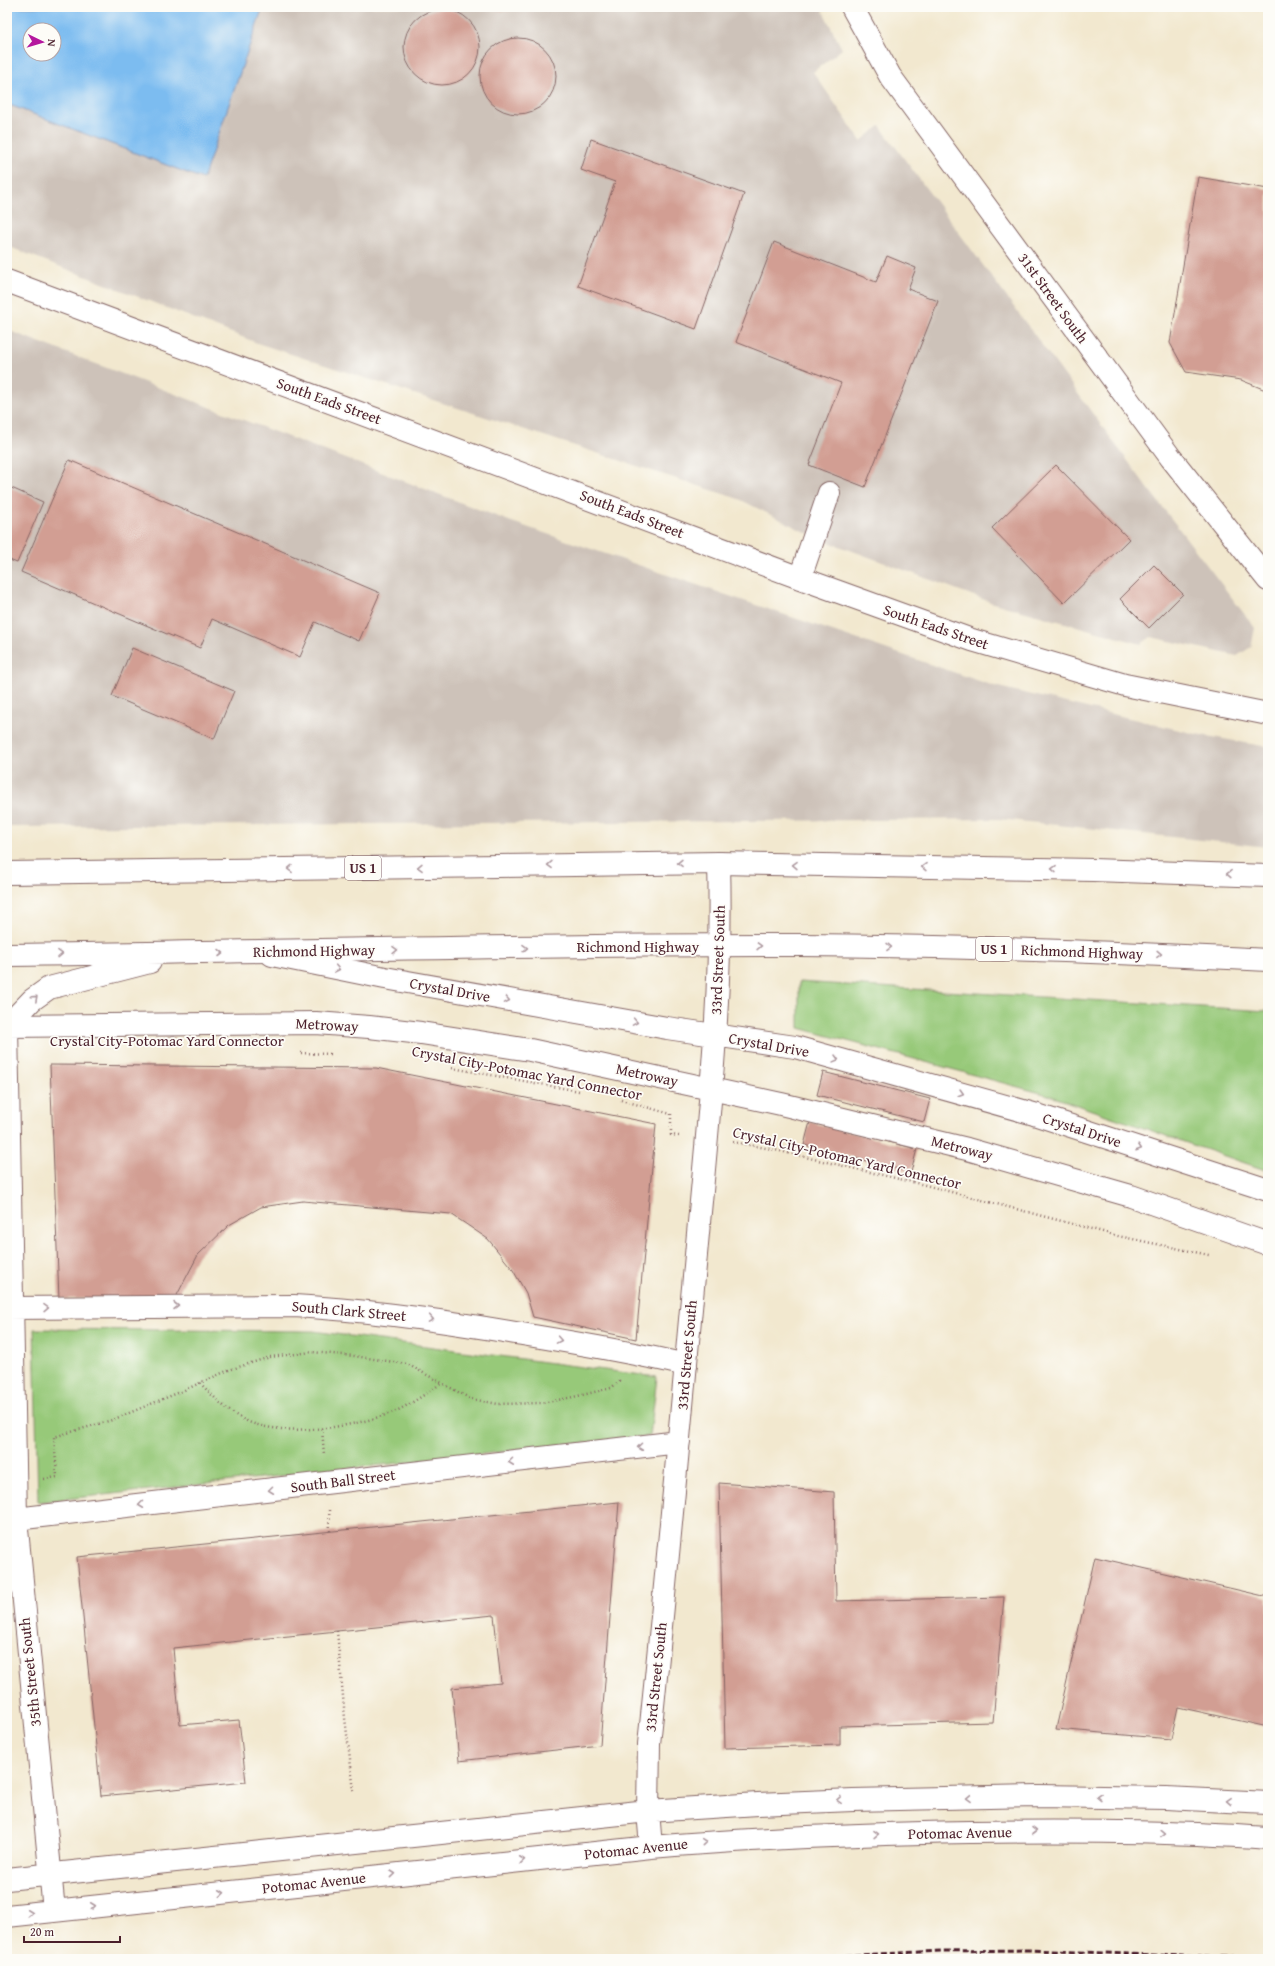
<svg xmlns="http://www.w3.org/2000/svg" width="1275" height="1966" font-family="'Gentium Book Plus',serif">
  <rect width="100%" height="100%" fill="#fdfcf7"/>
  <filter id="ink" filterUnits="userSpaceOnUse"><feTurbulence type="fractalNoise" baseFrequency=".025" numOctaves="2"/><feDisplacementMap in="SourceGraphic" scale="8" xChannelSelector="R" yChannelSelector="G"/><feConvolveMatrix kernelMatrix="1 2 1 2 8 2 1 2 1" color-interpolation-filters="sRGB"/></filter>
  <filter id="wash" filterUnits="userSpaceOnUse"><feTurbulence type="fractalNoise" baseFrequency=".012" numOctaves="4" result="noise"/><feDisplacementMap in="SourceGraphic" scale="16" xChannelSelector="R" yChannelSelector="G"/><feGaussianBlur stdDeviation="0.9" result="paint"/><feColorMatrix in="noise" values="0 0 0 0 0 0 0 0 0 0 0 0 0 0 0 0 0 1.4 0 .05"/><feComposite in="paint" operator="in"/></filter>
  <g filter="url(#wash)">
    <rect width="100%" height="100%" fill="#f2e8cf"/>
    <!-- industrial -->
    <path fill="#cdc2b9" fill-rule="evenodd" d="M7 7H821L842 49 813 72 861 141 880 126 1147 487 1255 628 1251 647 1237 656 1151 637 1141 644 993 603 815 537 739 499 260 344 7 246ZM30 30H54V54H30Z
      M7 330 509 521 994 686 1196 734 1268 747V847L999 819 7 827Z"/>
    <!-- green -->
    <path fill="#97c979" stroke="#707452" d="M799 982 1268 1011V1171L1048 1095 799 1028Z
      M34 1329 313 1331 657 1377 650 1436 38 1502Z"/>
    <!-- water -->
    <path fill="#7bbcf0" stroke="#626e8e" fill-rule="evenodd" d="M7 7H263L203 179 7 104ZM30 30H54V54H30Z"/>
    <g id="blocks">
      <!-- building -->
      <path fill="#d29e93" d="M488 7H527L520 10 503 11Z
        M404 47a38 38 0 1 1 76 0a38 38 0 1 1-76 0Z
        M480 76a38 38 0 1 1 76 0a38 38 0 1 1-76 0Z
        M591 139 744 194 696 329 578 286 615 182 581 170Z
        M1198 177 1268 189V391L1241 380 1186 372 1170 343Z
        M774 242 876 282 887 256 916 268 908 289 938 301 865 487 809 465 841 383 736 342Z
        M69 460 380 593 359 641 315 622 300 657 212 619 200 648 21 572Z
        M1056 465 1129 539 1064 603 992 528Z
        M7 486 43 502 17 563 7 559Z
        M1154 565 1183 594 1149 628 1120 599Z
        M132 648 234 691 214 739 112 696Z
        M50 1065 376 1068 656 1124 636 1339 533 1317 526 1293 513 1270 488 1239 451 1214 303 1201 261 1207 229 1225 198 1255 176 1297 59 1299Z
        M823 1072 930 1099 924 1122 817 1095Z
        M810 1122 917 1149 911 1172 804 1145Z
        M719 1483 834 1492 836 1601 1004 1597 993 1722 840 1726V1745L725 1748Z
        M619 1502 600 1745 459 1761 452 1688 501 1683 494 1615 337 1631 173 1648 180 1725 239 1720 246 1782 101 1796 77 1557Z
        M1095 1557 1268 1597V1727L1178 1707 1171 1739 1056 1729Z"/>
    </g>
  </g>
  <g filter="url(#ink)">
    <use href="#blocks" fill-opacity="0" stroke="#856564" stroke-width="1"/>
    <g fill="none" stroke-linecap="round" stroke-linejoin="round">
      <!-- minor casing -->
      <g stroke="#856564" stroke-width="24">
        <path id="minor" d="M852 7 890 76 1171 458 1268 580
          M7 281 800 578 972 640 1125 685 1268 714
          M800 578 829 493
          M272 955 385 978 667 1028 795 1047 1034 1114 1268 1190
          M7 1026 316 1023 369 1027 421 1033 530 1050 781 1104 967 1149 1131 1196 1268 1244
          M7 1026 16 1519 54 1911
          M7 1308 294 1306C371 1310 446 1321 522 1334 577 1343 632 1352 686 1365
          M7 1520 679 1442
          M651 1847 648 1811 649 1744C666 1585 680 1426 695 1266 707 1132 723 998 719 863
          M7 1879 648 1811 758 1804 853 1800 1039 1796 1166 1798 1268 1803
          M7 1916 651 1847C758 1838 863 1834 970 1832 1069 1831 1169 1831 1268 1838"/>
      </g>
      <!-- highway casing -->
      <g stroke="#856564" stroke-width="24">
        <path id="highway" d="M7 873 719 863 1093 870 1268 876
          M7 955C271 952 535 944 799 945 956 946 1112 952 1268 960
          M7 1026 32 1000 49 988 150 962"/>
      </g>
      <!-- path -->
      <path stroke="#856564" stroke-width="2.5" stroke-dasharray="1 3" stroke-linecap="butt" d="M301 1053 332 1054
        M452 1068 579 1091
        M621 1100 671 1114V1135L679 1136
        M733 1142 771 1149 925 1185 1118 1236 1209 1255
        M200 1383C217 1400 234 1419 258 1425 297 1436 361 1426 398 1410 413 1403 428 1392 442 1383
        M322 1428 324 1455
        M44 1479 57 1477 54 1437 112 1420 180 1392 229 1370 270 1357 312 1352 354 1356 407 1364 471 1399 498 1404 542 1403 578 1396 611 1388 622 1379
        M329 1510 330 1531
        M337 1631 345 1718 354 1791"/>
      <!-- minor -->
      <use href="#minor" stroke="#fff" stroke-width="22"/>
      <!-- highway -->
      <use href="#highway" stroke="#fff" stroke-width="22"/>
      <!-- rail -->
      <path stroke="#4a1f2b" stroke-width="3" stroke-dasharray="6 3" stroke-linecap="butt" d="M773 1959 941 1951 1029 1950 1253 1959"/>
    </g>
    <!-- one-way arrows -->
    <defs><path id="oneway-chevron" d="M-2-3.5L2.5 0L-2 3.5" fill="none" stroke-width="1.6" stroke-linecap="round" stroke-linejoin="round"/></defs>
    <g stroke="#ae9aa0">
      <use href="#oneway-chevron" transform="translate(680 863) rotate(179)"/>
      <use href="#oneway-chevron" transform="translate(550 865) rotate(179)"/>
      <use href="#oneway-chevron" transform="translate(795 865) rotate(-179)"/>
      <use href="#oneway-chevron" transform="translate(420 867) rotate(179)"/>
      <use href="#oneway-chevron" transform="translate(924 867) rotate(-179)"/>
      <use href="#oneway-chevron" transform="translate(290 869) rotate(179)"/>
      <use href="#oneway-chevron" transform="translate(1054 869) rotate(-179)"/>
      <use href="#oneway-chevron" transform="translate(1229 874) rotate(-178)"/>
      <use href="#oneway-chevron" transform="translate(759 946) rotate(-1)"/>
      <use href="#oneway-chevron" transform="translate(889 947) rotate(1)"/>
      <use href="#oneway-chevron" transform="translate(525 948) rotate(-1)"/>
      <use href="#oneway-chevron" transform="translate(395 950) rotate(-1)"/>
      <use href="#oneway-chevron" transform="translate(221 953)"/>
      <use href="#oneway-chevron" transform="translate(60 954) rotate(-1)"/>
      <use href="#oneway-chevron" transform="translate(1159 954) rotate(2)"/>
      <use href="#oneway-chevron" transform="translate(337 969) rotate(11)"/>
      <use href="#oneway-chevron" transform="translate(35 998) rotate(-42)"/>
      <use href="#oneway-chevron" transform="translate(507 1000) rotate(10)"/>
      <use href="#oneway-chevron" transform="translate(635 1022) rotate(10)"/>
      <use href="#oneway-chevron" transform="translate(836 1059) rotate(15)"/>
      <use href="#oneway-chevron" transform="translate(961 1093) rotate(16)"/>
      <use href="#oneway-chevron" transform="translate(1139 1148) rotate(18)"/>
      <use href="#oneway-chevron" transform="translate(176 1306)"/>
      <use href="#oneway-chevron" transform="translate(46 1308) rotate(-1)"/>
      <use href="#oneway-chevron" transform="translate(431 1319) rotate(10)"/>
      <use href="#oneway-chevron" transform="translate(559 1340) rotate(10)"/>
      <use href="#oneway-chevron" transform="translate(640 1447) rotate(173)"/>
      <use href="#oneway-chevron" transform="translate(511 1462) rotate(173)"/>
      <use href="#oneway-chevron" transform="translate(271 1490) rotate(173)"/>
      <use href="#oneway-chevron" transform="translate(141 1505) rotate(173)"/>
      <use href="#oneway-chevron" transform="translate(1099 1797) rotate(-179)"/>
      <use href="#oneway-chevron" transform="translate(969 1798) rotate(179)"/>
      <use href="#oneway-chevron" transform="translate(839 1800) rotate(177)"/>
      <use href="#oneway-chevron" transform="translate(1229 1801) rotate(-177)"/>
      <use href="#oneway-chevron" transform="translate(1034 1831)"/>
      <use href="#oneway-chevron" transform="translate(1163 1833) rotate(2)"/>
      <use href="#oneway-chevron" transform="translate(876 1834) rotate(-1)"/>
      <use href="#oneway-chevron" transform="translate(704 1842) rotate(-5)"/>
      <use href="#oneway-chevron" transform="translate(522 1860) rotate(-6)"/>
      <use href="#oneway-chevron" transform="translate(393 1874) rotate(-6)"/>
      <use href="#oneway-chevron" transform="translate(222 1893) rotate(-6)"/>
      <use href="#oneway-chevron" transform="translate(93 1906) rotate(-6)"/>
      <use href="#oneway-chevron" transform="translate(30 1913) rotate(-6)"/>
    </g>
  </g>
  <g text-anchor="middle" stroke-width="3.5" stroke-linejoin="round" paint-order="stroke">
    <!-- shield labels -->
    <g fill="#fdfcf7" stroke="#806168" stroke-width="1">
      <rect x="345" y="856" width="36" height="24" rx="3"/>
      <rect x="976" y="937" width="36" height="24" rx="3"/>
    </g>
    <g font-size="14" font-weight="bold" fill="#4a1f2b">
      <text x="363" y="873">US 1</text>
      <text x="994" y="954">US 1</text>
    </g>
    <!-- street labels -->
    <g font-size="15" fill="#4a1f2b" stroke="#fdfcf7">
      <text transform="translate(1053 298) rotate(54)" y="5">31st Street South</text>
      <text transform="translate(329 401) rotate(20)" y="5">South Eads Street</text>
      <text transform="translate(632 514) rotate(21)" y="5">South Eads Street</text>
      <text transform="translate(936 627) rotate(19)" y="5">South Eads Street</text>
      <text x="638" y="952">Richmond Highway</text>
      <text transform="translate(314 951) rotate(-1)" y="5">Richmond Highway</text>
      <text transform="translate(1082 952) rotate(2)" y="5">Richmond Highway</text>
      <text transform="translate(718 960) rotate(-88)" y="5">33rd Street South</text>
      <text transform="translate(450 990) rotate(10)" y="5">Crystal Drive</text>
      <text transform="translate(327 1025) rotate(3)" y="5">Metroway</text>
      <text x="167" y="1046">Crystal City-Potomac Yard Connector</text>
      <text transform="translate(769 1045) rotate(10)" y="5">Crystal Drive</text>
      <text transform="translate(527 1073) rotate(11)" y="5">Crystal City-Potomac Yard Connector</text>
      <text transform="translate(647 1075) rotate(12)" y="5">Metroway</text>
      <text transform="translate(1082 1130) rotate(18)" y="5">Crystal Drive</text>
      <text transform="translate(962 1148) rotate(14)" y="5">Metroway</text>
      <text transform="translate(847 1158) rotate(13)" y="5">Crystal City-Potomac Yard Connector</text>
      <text transform="translate(349 1311) rotate(5)" y="5">South Clark Street</text>
      <text transform="translate(687 1355) rotate(-85)" y="5">33rd Street South</text>
      <text transform="translate(343 1481) rotate(-7)" y="5">South Ball Street</text>
      <text transform="translate(30 1672) rotate(-96)" y="5">35th Street South</text>
      <text transform="translate(656 1677) rotate(-84)" y="5">33rd Street South</text>
      <text transform="translate(960 1833) rotate(-1)" y="5">Potomac Avenue</text>
      <text transform="translate(636 1849) rotate(-6)" y="5">Potomac Avenue</text>
      <text transform="translate(314 1883) rotate(-6)" y="5">Potomac Avenue</text>
    </g>
  </g>
  <!-- margin -->
  <rect width="1275" height="1966" fill="none" stroke="#fdfcf7" stroke-width="24"/>
  <!-- north arrow -->
  <g transform="translate(42 42) rotate(95)"><circle r="19" fill="#fdfcf7" stroke="#b5a4a5"/>
  <path d="M0-3L7 15L0 10L-7 15Z" fill="#b5179e"/>
  <text y="-6" font-size="11" font-weight="bold" text-anchor="middle" fill="#4a1f2b">N</text>
  </g>
  <!-- scale -->
  <path d="M24 1936v6h96v-6" fill="none" stroke="#4a1f2b" stroke-width="2"/>
  <text x="30" y="1936" font-size="12" fill="#4a1f2b" stroke="#fdfcf7" stroke-width="3" paint-order="stroke">20 m</text>
</svg>
